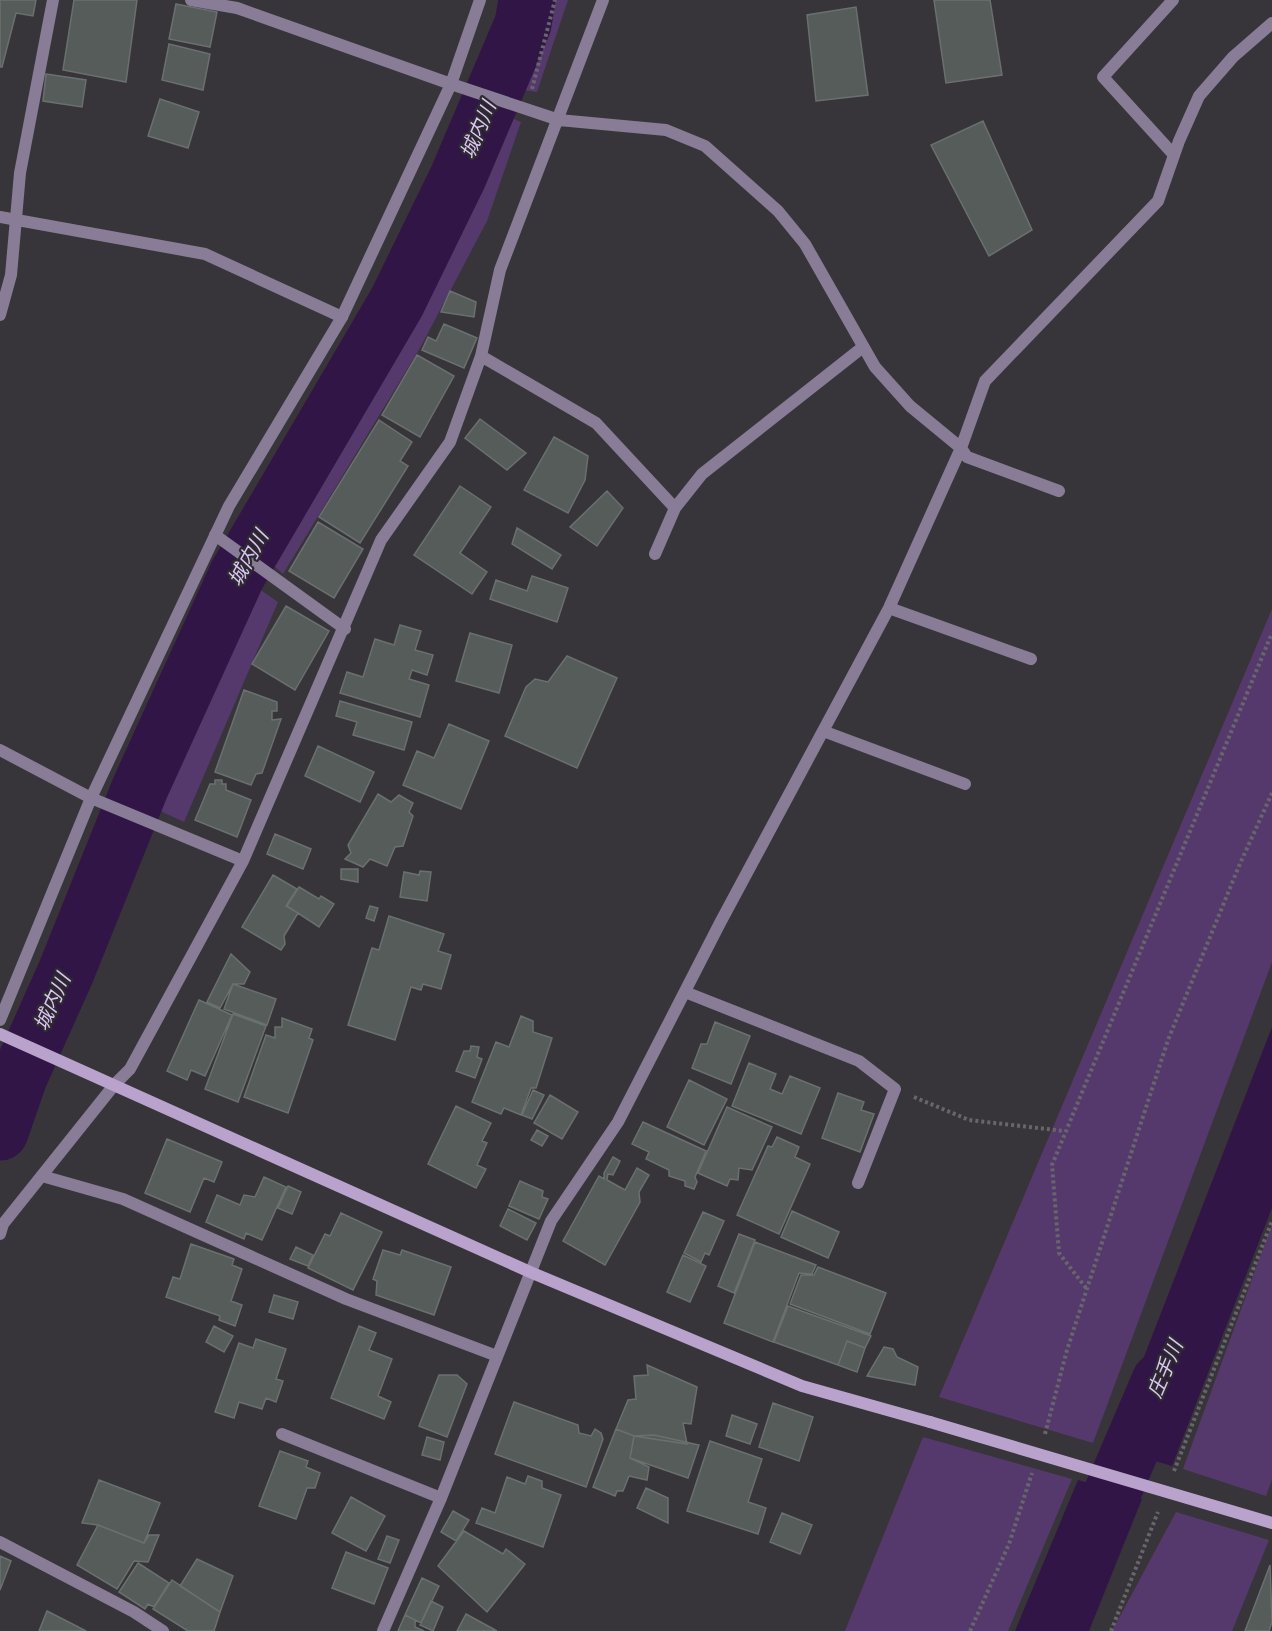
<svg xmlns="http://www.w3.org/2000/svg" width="1272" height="1631" font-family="'Fira Sans','Noto Sans JP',sans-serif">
  <rect width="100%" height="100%" fill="#373539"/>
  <!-- green -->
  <path fill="#55396d" d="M536 0H568L537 92 510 88Z
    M500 113 521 122 487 221 420 348 283 574 266 559 369 386 454 225Z
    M252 584 278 602 184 822 154 808Z
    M1272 609V962L1093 1443 939 1397Z
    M1272 1224V1479L1266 1496 1183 1469Z
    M923 1437 1072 1479 1008 1631H845Z
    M1176 1512 1269 1540 1232 1631H1112Z"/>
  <!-- water -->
  <path fill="#321547" d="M1272 1027V1208L1172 1466 1109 1447Z
    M1078 1480 1142 1499 1089 1631H1015Z"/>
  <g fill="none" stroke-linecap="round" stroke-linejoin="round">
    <!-- river -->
    <path stroke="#321547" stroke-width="57" d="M0 1132 19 1077 66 972 140 788 237 575 397 302 458 177 523 24 527 0
      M1053 1631 1160 1381"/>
  </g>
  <!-- building -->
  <path fill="#555c5a" stroke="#6a706e" stroke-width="1.5" d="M0 0H36L33 16 16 13 2 67H0Z
    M74 0H137L126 82 63 70Z
    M934 0H990L1002 75 946 83Z
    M176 4 217 12 210 47 169 39Z
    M856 7 868 95 816 101 807 15Z
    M169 44 210 54 203 90 162 80Z
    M46 74 86 80 82 107 43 101Z
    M160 99 199 112 188 148 148 136Z
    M983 121 1032 230 989 256 931 145Z
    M450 291 476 302 474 317 441 312Z
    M444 324 477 338 464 368 422 350 428 337 436 341Z
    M417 355 454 376 420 437 382 415Z
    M480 419 526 453 507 470 465 438Z
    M379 420 412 442 400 461 408 466 360 543 319 517Z
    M554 437 588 456 585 480 568 513 524 490Z
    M460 486 491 507 460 553 487 572 472 594 414 555Z
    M607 491 623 508 597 546 570 527Z
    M318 522 363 549 334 598 289 571Z
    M517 528 561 555 552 569 512 544Z
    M532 576 568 588 557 622 490 599 496 580 527 591Z
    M286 606 329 631 295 690 252 664Z
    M400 625 421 631 415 650 433 655 427 675 412 670 409 679 429 685 420 717 340 693 347 672 363 677 375 639 394 645Z
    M470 633 512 645 499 693 456 681Z
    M567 656 617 678 577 768 505 736 526 687 535 679 548 682Z
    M244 690 277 702V711H272V720L281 719 262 773 256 774 251 785 215 772Z
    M340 701 412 722 404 750 353 735 357 722 336 716Z
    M449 724 489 741 461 809 403 785 417 751 434 758Z
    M318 746 374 772 360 802 305 776Z
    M215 780H222V784H226V790L251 800 237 837 195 820 210 784H215Z
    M378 794 391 802 399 795 413 803 409 812 413 816 403 846 395 847 387 866 370 859 363 867 345 859 351 853 348 845Z
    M275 834 311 849 303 869 267 854Z
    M341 869H358V882L341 879Z
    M420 871 431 872 427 901 400 897 404 872 419 875Z
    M273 875 297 889 286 906 298 913 284 936 285 944 281 950 242 927Z
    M299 887 319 899 321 896 334 904 319 927 287 906Z
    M370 906 378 908 374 921 366 918Z
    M389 916 444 934 438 951 451 955 441 989 423 984 421 990 411 987 395 1040 348 1025 372 948 379 950Z
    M231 954 250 972 244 984H233L220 1008 207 1002Z
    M233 984 276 999 267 1025 224 1009Z
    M199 1000 232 1015 205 1076 191 1070 187 1080 167 1071Z
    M233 1014 266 1026 238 1102 205 1089Z
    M521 1016 533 1021V1032L552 1038 536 1088H531L521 1115 504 1108 501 1114 472 1102 496 1042 509 1047Z
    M282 1018 312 1029 309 1038 313 1040 288 1113 244 1097 266 1035 275 1038V1027H282Z
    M715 1022 750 1036 731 1084 692 1068 701 1044H707Z
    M471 1046 479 1047 477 1057 482 1059 475 1078 456 1071 464 1051H470Z
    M749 1063 776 1074 770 1089 782 1094 790 1076 820 1088 801 1134 732 1106Z
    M689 1080 727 1099 704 1145 667 1127Z
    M533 1090 544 1095 532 1119 522 1115Z
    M838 1093 864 1102 861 1110 874 1114 860 1152 822 1138Z
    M550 1095 578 1112 562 1139 534 1123Z
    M456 1106 491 1123 482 1141 487 1143 477 1165 486 1169 476 1188 428 1164Z
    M727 1107 772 1127 752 1170 739 1168 738 1180 730 1179 727 1186 698 1173Z
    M643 1122 706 1151 695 1177 697 1182 694 1189 685 1186V1181L669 1176V1170L646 1159 649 1152 632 1144Z
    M537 1130 548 1136 542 1146 531 1140Z
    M777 1137 799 1147 795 1157 810 1164 779 1234 737 1215 768 1146 772 1147Z
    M167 1139 222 1162 214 1182 204 1178 190 1212 145 1193Z
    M613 1157 620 1161 613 1175 608 1174 607 1180 625 1190 637 1168 649 1175 639 1192 640 1202 605 1265 563 1241 599 1176 604 1179V1173Z
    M264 1177 286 1187 262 1240 246 1233 244 1239 206 1222 217 1195 240 1205 244 1195 255 1197Z
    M520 1181 543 1191 542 1197 548 1199 539 1219 509 1206Z
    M288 1186 301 1192 292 1214 278 1208Z
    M508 1209 536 1223 527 1240 500 1226Z
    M792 1211 839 1232 828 1258 781 1237Z
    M703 1212 724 1221 709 1255 705 1253 701 1262 684 1253Z
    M341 1213 382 1232 353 1290 308 1268 325 1234 330 1236Z
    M739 1234 755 1240 734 1293 718 1286Z
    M755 1242 816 1265 812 1274 799 1273 773 1342 724 1323Z
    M191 1244 234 1259 232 1265 242 1269 231 1301 242 1305 235 1326 219 1320 220 1316 166 1297 173 1277 180 1279Z
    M296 1247 313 1255 308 1266 290 1259Z
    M383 1250 400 1255 402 1250 451 1267 434 1315 376 1295 377 1281 373 1279Z
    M683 1255 706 1266 690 1302 667 1292Z
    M818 1267 886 1293 870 1334 790 1304 801 1275H814Z
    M274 1295 298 1302 293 1319 269 1312Z
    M788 1306 871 1336 865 1348 847 1341 838 1365 774 1342Z
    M214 1326 233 1336 224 1352 206 1342Z
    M359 1326 376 1333 369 1350 392 1359 378 1396 391 1402 384 1419 331 1398Z
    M256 1339 286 1349 276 1379 283 1381 276 1402 266 1398 262 1409 239 1402 234 1418 215 1412 239 1343 253 1348Z
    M847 1341 865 1348 857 1372 838 1365Z
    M884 1347 893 1349 897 1357 918 1367 915 1385 867 1376Z
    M647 1365 697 1387 691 1424 683 1423 687 1444 634 1436 616 1429 628 1400 636 1399 634 1376 648 1375Z
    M439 1375H457L467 1384 447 1437 419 1426Z
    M514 1402 578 1425 579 1433 591 1436 595 1429 601 1433 603 1439 586 1487 495 1454Z
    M773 1403 813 1417 799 1461 759 1447Z
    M732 1415 757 1424 750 1444 726 1436Z
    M616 1429 634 1436 630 1458 649 1467 647 1480 629 1476 623 1491H617L615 1496 593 1487Z
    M654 1435 699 1445 688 1478 630 1458 634 1436Z
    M427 1437 444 1442 440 1460 422 1455Z
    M710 1441 762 1459 748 1502 766 1508 758 1534 687 1511Z
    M280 1451 308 1461 306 1467 320 1473 315 1488H307L296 1519 259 1506Z
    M528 1476 542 1481V1488L561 1495 543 1547 476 1523 482 1508 495 1513 507 1477 525 1484Z
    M99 1480 160 1503 144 1543 98 1525 82 1523Z
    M646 1488 668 1498V1523L637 1508Z
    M351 1497 385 1516 366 1551 332 1533Z
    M453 1511 469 1520 456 1541 441 1532Z
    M782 1513 812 1525 800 1554 770 1542Z
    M98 1525 144 1543 149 1535H159L148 1562 134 1561 117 1589 77 1565Z
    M464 1531 503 1554 506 1549 525 1564 487 1612 438 1566Z
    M387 1536 399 1540 390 1563 378 1559Z
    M346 1552 388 1568 374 1604 332 1588Z
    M0 1556 11 1561 0 1590Z
    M197 1559 233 1576 220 1612 180 1586Z
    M138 1563 169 1583 154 1607 148 1604 145 1609 119 1592Z
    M1270 1565 1272 1622 1269 1631H1245Z
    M422 1578 439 1586 421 1623 405 1615Z
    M172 1580 220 1612 214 1631H188L153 1609Z
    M431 1601 443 1607 433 1631 420 1625Z
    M47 1611 86 1631H39Z
    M466 1614 497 1631H457Z
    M405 1615 415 1620V1627L424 1631H398Z"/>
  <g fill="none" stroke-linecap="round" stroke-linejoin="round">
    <!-- path -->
    <path stroke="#68666a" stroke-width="4" stroke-dasharray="3 3" stroke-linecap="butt" d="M532 89 555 0
      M914 1097 969 1120 1064 1131
      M1086 1288 1059 1253 1052 1165 1272 633
      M1045 1434 1067 1350 1168 1040 1239 866 1272 793
      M1174 1471 1272 1221
      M970 1631 1009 1544 1032 1473
      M1111 1631 1158 1512"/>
    <!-- lane -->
    <path stroke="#897c96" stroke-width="12" d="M0 217 205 254 342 317
      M215 535 345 629"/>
    <!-- street -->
    <path stroke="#897c96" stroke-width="12" d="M191 0 237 8 451 84 559 120 666 130 705 146 778 211 805 244 875 367 910 406 961 448 967 457 1059 491
      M1173 0 1103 77 1174 155
      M0 315 11 275 20 173 53 0
      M481 356 596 423 675 508 655 554
      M675 508 702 474 863 347
      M889 608 1031 659
      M823 731 965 784
      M0 750 91 798 243 861
      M685 992 859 1061 895 1089 858 1183
      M0 1020 91 798 229 506 342 317 451 84 480 0
      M42 1176 123 1199 346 1299 497 1356
      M0 1234 3 1224 115 1084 130 1069 243 861 381 540 450 442 481 356 500 270 603 0
      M282 1434 441 1498 383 1631
      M441 1498 551 1221 618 1122 720 923 889 608 961 448 985 381 1158 201 1179 141 1199 96 1233 57 1272 23
      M0 1542 134 1612 163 1631"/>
    <!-- secondary -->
    <path stroke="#b9a3cd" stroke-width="12" d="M0 1034 530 1272 802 1386 930 1422"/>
    <!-- secondary-bridge -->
    <path stroke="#b9a3cd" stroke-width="12" d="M930 1422 1272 1523"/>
  </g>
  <g text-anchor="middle" stroke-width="4.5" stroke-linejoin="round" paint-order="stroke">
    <!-- water labels -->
    <g font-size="20" font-style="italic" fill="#dec5f7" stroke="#2d2b2f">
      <text transform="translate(478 130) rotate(-67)" y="7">城内川</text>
      <text transform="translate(248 558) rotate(-61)" y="7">城内川</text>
      <text transform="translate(52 1002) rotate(-66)" y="7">城内川</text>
      <text transform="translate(1165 1369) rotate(-67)" y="7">庄手川</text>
    </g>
  </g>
</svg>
